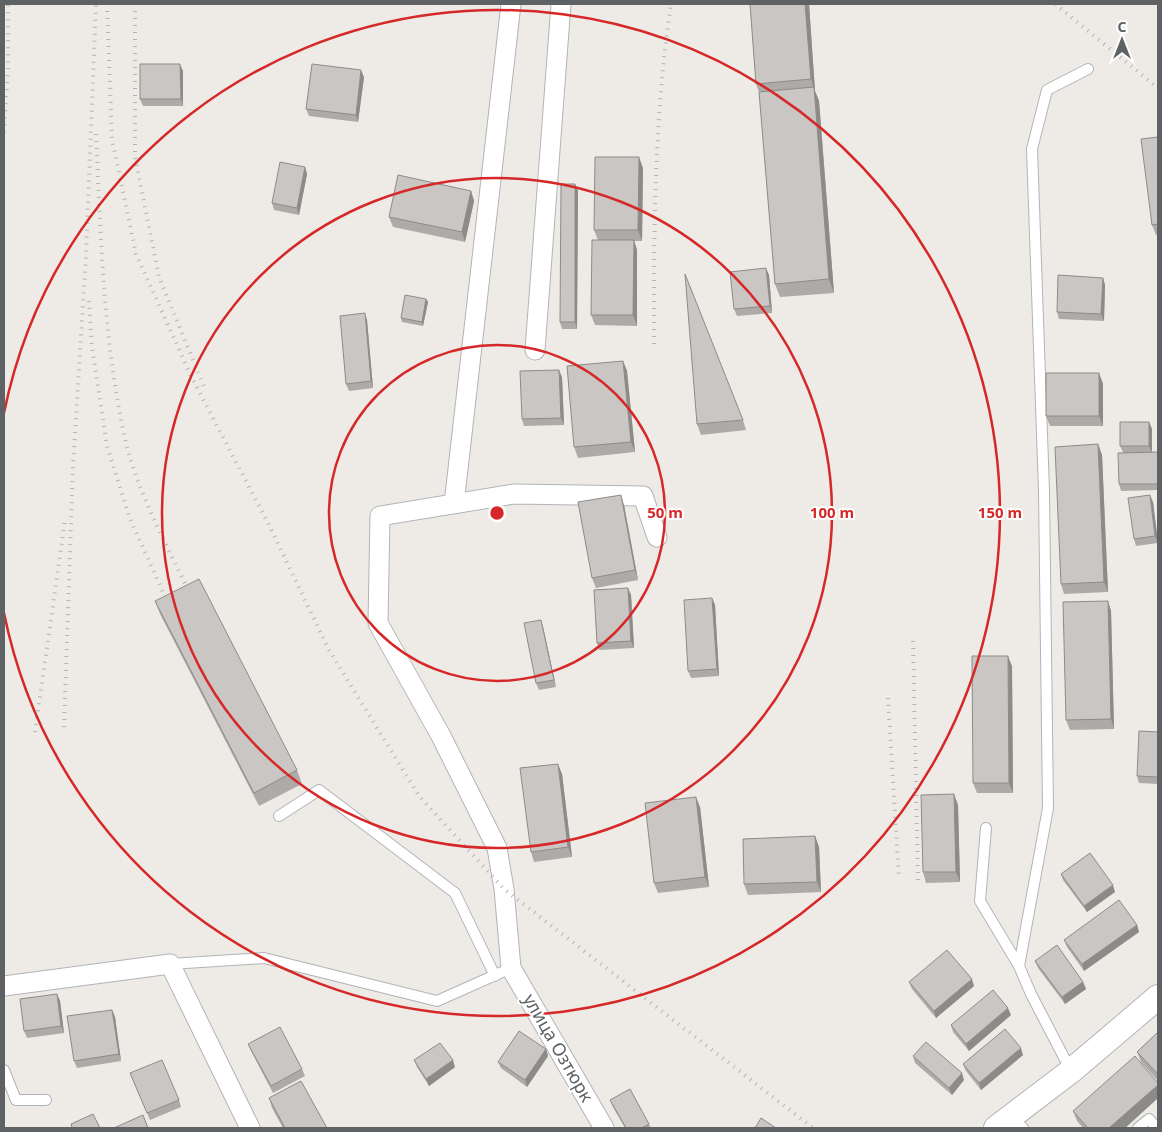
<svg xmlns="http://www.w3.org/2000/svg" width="1162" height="1132" font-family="'Noto Sans',sans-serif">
  <rect width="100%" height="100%" fill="#eeebe6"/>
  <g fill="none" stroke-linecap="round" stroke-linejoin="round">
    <!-- service casing -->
    <g stroke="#b1b4b7" stroke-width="12">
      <path id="service" d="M279 816 319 790 455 893 495 976
        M986 828 980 901 1019 966
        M170 964 264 958 437 1001 511 968
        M4 1070 16 1100H46
        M1071 1071 1031 994 1019 966 1048 808 1044 491 1032 149 1047 90 1088 69
        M1011 1117 1023 1128
        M1138 1128 1149 1119 1157 1128"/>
    </g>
    <!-- minor casing -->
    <g stroke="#b1b4b7" stroke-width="21">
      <path id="minor" d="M535 350 561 4
        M454 504 511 4
        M4 986 170 964 250 1128
        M604 1128 511 968 504 889 497 848 441 736 378 623 380 516 514 494 643 496 657 537"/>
    </g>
    <!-- tertiary casing -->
    <g stroke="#b1b4b7" stroke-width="26">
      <path id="tertiary" d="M996 1128 1071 1071 1158 997"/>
    </g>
    <!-- service -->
    <use href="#service" stroke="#fff" stroke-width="10"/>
    <!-- minor -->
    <use href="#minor" stroke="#fff" stroke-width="19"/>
    <!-- tertiary -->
    <use href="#tertiary" stroke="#fff" stroke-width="24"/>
    <!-- rail -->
    <path stroke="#b2b3b3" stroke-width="4" stroke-dasharray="1 6" stroke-linecap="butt" d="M107 4 112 139 136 254 192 378 270 527 329 650 419 796 504 889 813 1128
      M135 4V157L159 277 205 389
      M1055 4 1158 88
      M4 132 8 69V4
      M96 134C101 238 103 341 126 443 139 496 168 547 191 596
      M89 301 92 347 107 446 130 519 169 605
      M654 344C654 230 654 117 671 4
      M913 641 918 881
      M888 698 899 879
      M64 727 73 466 86 255 96 4
      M35 732 65 520"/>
  </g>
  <!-- wall -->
  <path fill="#aeaaa8" d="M750 4H809L815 91 819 101 834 293 780 297 775 284 759 92 756 84Z
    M183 71V106H143L140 99Z
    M364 77 358 122 309 116 306 109Z
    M1158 137V235H1156L1152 225Z
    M305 167 307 174 299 215 274 210 272 203Z
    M643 168 642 241H634L637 250V326L595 325 591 315 598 240 594 230Z
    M575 184 578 191 577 329H562L560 322Z
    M471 191 474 201 465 242 393 227 389 217Z
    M769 275 772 313 737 316 734 309Z
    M1103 278 1105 285 1104 321 1059 319 1057 312Z
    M426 299 428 302 423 326 402 322 401 318Z
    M367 320 373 388 349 391 346 384Z
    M623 361 627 371 635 452 578 458 574 447Z
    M1099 373 1103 384V426H1050L1046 416Z
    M562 377 564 425 524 426 522 419Z
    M743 420 746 430 701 435 697 424Z
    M1149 422 1152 429V452H1158V490L1121 491 1119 484 1123 452 1120 446Z
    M1098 444 1102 455 1108 592 1064 594 1061 584Z
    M1153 502 1158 543 1136 546 1134 539Z
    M624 505 638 580 596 588 592 578Z
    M628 588 631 595 634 648 599 650 597 643Z
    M712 598 715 605 719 676 691 678 688 671Z
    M155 601 297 770 302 784 259 806 160 614Z
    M1108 601 1111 611 1114 729 1070 730 1066 720Z
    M543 627 556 687 539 690 536 683Z
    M1012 666 1013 793H977L973 783Z
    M1158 732V784L1139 783 1137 776Z
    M562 774 572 857 534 862 531 852Z
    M958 805 960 882 926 883 923 872Z
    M700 807 709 887 658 893 654 883Z
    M815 836 819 847 821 892 748 895 744 884Z
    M1061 874 1115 892 1087 912 1063 880Z
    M1137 925 1139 932 1084 971 1067 947 1064 940Z
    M1035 961 1083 982 1086 989 1065 1004 1038 968Z
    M909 982 974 986 936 1018 912 989Z
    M57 994 60 1001 64 1033 27 1038 24 1031Z
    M112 1010 115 1017 121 1061 77 1068 74 1061Z
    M1011 1015 969 1051 953 1032 951 1025Z
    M1158 1032V1081L1141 1062 1137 1052Z
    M248 1044 302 1069 305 1076 273 1093 251 1051Z
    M546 1049 548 1056 527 1087 501 1068 498 1062Z
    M1023 1055 981 1090 966 1071 963 1064Z
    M913 1056 964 1080 952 1095 915 1063Z
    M414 1060 455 1067 429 1086 417 1067Z
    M133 1080 179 1100 181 1107 150 1120Z
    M1158 1083V1098L1125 1128H1083L1077 1121 1073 1111Z
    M269 1098 327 1128H283L272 1108Z
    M610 1100 649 1124 651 1128H625L613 1107Z"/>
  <!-- shaded-wall -->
  <path fill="#8d8b88" d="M805 4H809L815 91 819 101 834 293 829 279 814 89 811 79Z
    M180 64 183 71V106L181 99Z
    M361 70 364 77 358 122 356 115Z
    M639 157 643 168 642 241 638 230Z
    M305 167 307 174 299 215 297 208Z
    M575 184 578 191 577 329 575 322Z
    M471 191 474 201 465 242 462 232Z
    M634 240 637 250V326L633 315Z
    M766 268 769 275 772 313 770 306Z
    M1103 278 1105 285 1104 321 1101 314Z
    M426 299 428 302 423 326 422 322Z
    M365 313 367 320 373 388 371 381Z
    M623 361 627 371 635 452 631 442Z
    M559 370 562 377 564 425 561 418Z
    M1099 373 1103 384V426L1099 416Z
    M1149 422 1152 429V453L1149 446Z
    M1098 444 1102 455 1108 592 1104 582Z
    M621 495 624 505 638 580 635 570Z
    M1150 495 1153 502 1158 543 1155 536Z
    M628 588 631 595 634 648 631 641Z
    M712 598 715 605 719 676 717 669Z
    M1108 601 1111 611 1114 729 1111 719Z
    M541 620 543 627 556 687 554 680Z
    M1008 656 1012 666 1013 793 1009 783Z
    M558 764 562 774 572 857 568 847Z
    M954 794 958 805 960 882 956 872Z
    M696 797 700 807 709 887 705 877Z
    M815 836 819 847 821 892 817 882Z
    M1113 885 1115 892 1087 912 1084 906Z
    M1137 925 1139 932 1084 971 1082 964Z
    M972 979 974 986 936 1018 934 1011Z
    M1083 982 1086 989 1065 1004 1062 997Z
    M57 994 60 1001 64 1033 61 1026Z
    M1008 1008 1011 1015 969 1051 966 1044Z
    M112 1010 115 1017 121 1061 119 1054Z
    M1021 1048 1023 1055 981 1090 979 1083Z
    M546 1049 548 1056 527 1087 525 1080Z
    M453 1060 455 1067 429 1086 426 1079Z
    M962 1073 964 1080 952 1095 949 1088Z
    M1158 1085V1098L1125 1128H1109Z"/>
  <!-- building -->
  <path fill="#cac6c3" stroke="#8d8b88" d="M750 4H805L811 79 756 84Z
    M140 64H180L181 99H140Z
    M312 64 361 70 356 115 306 109Z
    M814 87 829 279 775 284 759 92Z
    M1158 137V224L1152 225 1141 139Z
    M595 157H639L638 230H594Z
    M280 162 305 167 297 208 272 203Z
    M398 175 471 191 462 232 389 217Z
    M561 184H575V322H560Z
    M592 240H634L633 315H591Z
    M766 268 770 306 734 309 730 272Z
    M685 274 743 420 697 424Z
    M1058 275 1103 278 1101 314 1057 312Z
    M405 295 426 299 422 322 401 318Z
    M365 313 371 381 346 384 340 316Z
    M623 361 631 442 574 447 567 366Z
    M559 370 561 418 522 419 520 371Z
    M1046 373H1099V416H1046Z
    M1120 422H1149V446H1120Z
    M1098 444 1104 582 1061 584 1055 447Z
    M1158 452V484H1119L1118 453Z
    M621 495 635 570 592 578 578 502Z
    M1150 495 1155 536 1134 539 1128 498Z
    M199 579 297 770 254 793 155 601Z
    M628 588 631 641 597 643 594 590Z
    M712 598 717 669 688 671 684 600Z
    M1108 601 1111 719 1066 720 1063 602Z
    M541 620 554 680 536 683 524 623Z
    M972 656H1008L1009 783H973Z
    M1139 731 1158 732V777L1137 776Z
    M558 764 568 847 531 852 520 768Z
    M954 794 956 872H923L921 795Z
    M696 797 705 877 654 883 645 803Z
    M815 836 817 882 744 884 743 839Z
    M1090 853 1113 885 1084 906 1061 874Z
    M1119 900 1137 925 1082 964 1064 940Z
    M1057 945 1083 982 1062 997 1035 961Z
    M947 950 972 979 934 1011 909 982Z
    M993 990 1008 1008 966 1044 951 1025Z
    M57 994 61 1026 24 1031 20 999Z
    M112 1010 119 1054 74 1061 67 1016Z
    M280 1027 302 1069 271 1086 248 1044Z
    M1005 1029 1021 1048 979 1083 963 1064Z
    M519 1031 546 1049 525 1080 498 1062Z
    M1158 1032V1074L1137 1052Z
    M926 1042 962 1073 949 1088 913 1056Z
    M440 1043 453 1060 426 1079 414 1060Z
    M1135 1056 1158 1083V1085L1109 1128H1088L1073 1111Z
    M162 1060 179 1100 147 1113 130 1073Z
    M301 1081 327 1128H285L269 1098Z
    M630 1089 649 1124 642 1128H626L610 1100Z
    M93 1114 100 1128H72L71 1124Z
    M143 1115 148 1128H114Z
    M761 1118 776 1128H755Z"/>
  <!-- distance rings -->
  <g fill="none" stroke="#d62828" stroke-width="2.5">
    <circle cx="497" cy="513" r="168"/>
    <circle cx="497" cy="513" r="335"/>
    <path d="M4 413A503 503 0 1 1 4 613"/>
  </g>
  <g text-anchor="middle" stroke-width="4" stroke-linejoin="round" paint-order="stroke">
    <!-- street labels -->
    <g font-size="18" fill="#5e6265" stroke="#fff">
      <text transform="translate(558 1048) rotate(60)" y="6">улица Озтюрк</text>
    </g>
  </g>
  <circle cx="497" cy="513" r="8" fill="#d62828" stroke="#fff" stroke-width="2.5"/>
  <g font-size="15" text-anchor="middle" font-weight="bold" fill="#d62828" stroke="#fff" stroke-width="4" stroke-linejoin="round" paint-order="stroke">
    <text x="665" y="518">50 m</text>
    <text x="832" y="518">100 m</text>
    <text x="1000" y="518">150 m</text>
  </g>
  <!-- border -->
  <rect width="1162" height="1132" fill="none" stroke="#5e6265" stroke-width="10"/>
  <!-- north arrow -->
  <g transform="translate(1122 40)" stroke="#ffffff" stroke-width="4" paint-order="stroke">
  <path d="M0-4L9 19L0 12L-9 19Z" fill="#5e6265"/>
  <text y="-8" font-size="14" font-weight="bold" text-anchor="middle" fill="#5e6265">С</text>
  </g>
</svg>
